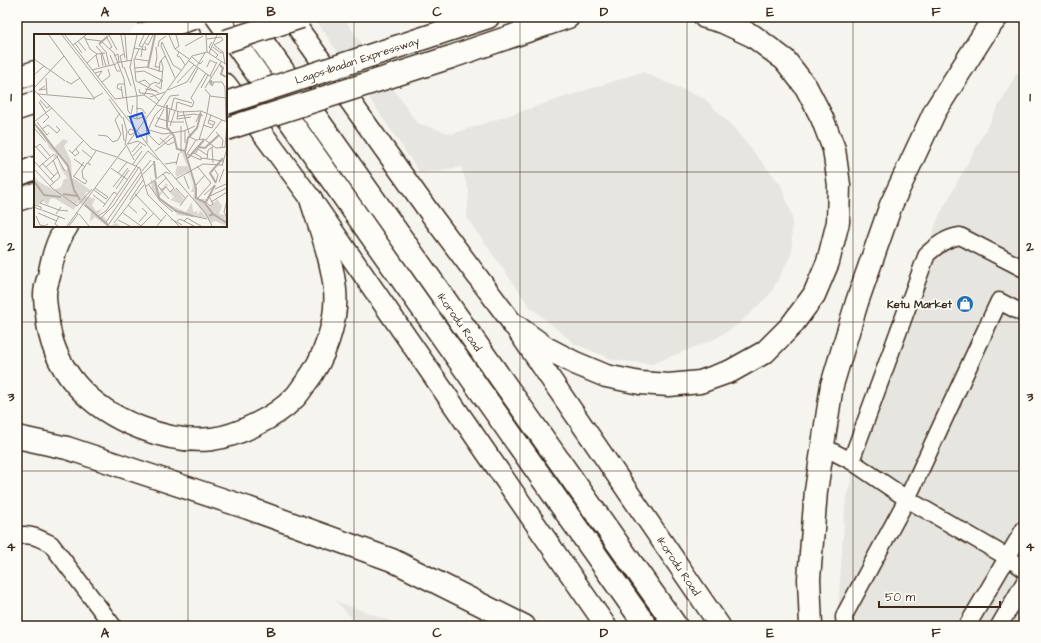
<svg xmlns="http://www.w3.org/2000/svg" width="1041" height="643" font-family="'Architects Daughter',sans-serif">
  <rect width="100%" height="100%" fill="#f5f4ee"/>
  <filter id="ink" filterUnits="userSpaceOnUse"><feTurbulence type="fractalNoise" baseFrequency=".025" numOctaves="2"/><feDisplacementMap in="SourceGraphic" scale="8" xChannelSelector="R" yChannelSelector="G"/><feConvolveMatrix kernelMatrix="1 2 1 2 8 2 1 2 1" color-interpolation-filters="sRGB"/></filter>
  <g filter="url(#ink)">
    <!-- built -->
    <path fill="#e7e5df" d="M314 17H343L417 123 452 134 642 72 705 99 732 126 781 185 792 216V253L770 294 739 324 715 339 652 364 614 360 575 344 530 307 467 218 469 191 461 167 420 173Z
      M1016 74 1024 77V626H837L845 506 872 392 939 216Z
      M336 601 404 626H359Z"/>
    <g fill="none" stroke-linecap="round" stroke-linejoin="round">
      <!-- minor casing -->
      <g stroke="#3b2a1e" stroke-width="19">
        <path id="minor" d="M822 446 851 461 927 254C938 245 946 238 960 236L1024 269
          M851 461 907 499 999 301 1024 314
          M17 536C30 533 39 538 51 544L113 626
          M845 626 844 617 846 612 907 499 1007 557 1024 569
          M967 626 1024 529
          M999 626 1024 583"/>
      </g>
      <!-- major casing -->
      <g stroke="#3b2a1e" stroke-width="23">
        <path id="major" d="M177 17 190 35
          M290 17 432 216 513 324 720 626
          M226 84 311 199 606 626"/>
      </g>
      <!-- highway casing -->
      <g stroke="#3b2a1e" stroke-width="25">
        <path id="highway" d="M217 17 646 626
          M245 17 676 626
          M439 33 488 17
          M451 57 568 17
          M17 78 35 72
          M17 109 35 103
          M17 175 35 168
          M17 200 35 194
          M67 226C57 240 52 259 49 276 47 282 45 289 45 295 45 301 46 308 47 314 51 370 90 409 141 428 164 437 188 442 212 439 237 436 276 417 293 399 298 395 301 389 305 384 324 360 338 321 335 290 332 259 320 228 311 199
          M513 324 546 348 575 363 606 376 640 383 669 385 700 382 731 371 765 352 791 326 814 295 828 262 838 222 839 185 834 149 822 118 806 87 785 60 753 36 723 22 705 17
          M17 437 67 448 248 508 392 560 524 626
          M811 626 809 579 816 491 832 385 857 302 891 205 935 111 987 29 997 17"/>
      </g>
      <!-- minor -->
      <use href="#minor" stroke="#fdfcf7" stroke-width="16"/>
      <!-- major -->
      <use href="#major" stroke="#fdfcf7" stroke-width="20"/>
      <!-- highway -->
      <use href="#highway" stroke="#fdfcf7" stroke-width="22"/>
      <!-- highway-bridge casing -->
      <g stroke="#3b2a1e" stroke-width="25" stroke-linecap="butt">
        <path id="highway-bridge" d="M141 35 196 17
          M226 41 301 17
          M226 103 439 33
          M226 129 451 57"/>
      </g>
      <!-- highway-bridge -->
      <use href="#highway-bridge" stroke="#fdfcf7" stroke-width="22"/>
    </g>
  </g>
  <!-- grid -->
  <path fill="none" stroke="#3b2a1e" stroke-width="1" stroke-opacity="0.55" d="M188 17V35M354 17V626M520 17V626M687 17V626M853 17V626M17 172H35M226 172H1024M188 226V626M17 322H1024M17 471H1024"/>
  <!-- icons -->
  <defs>
    <g id="shop-disc" transform="scale(0.9)"><circle r="9.5" fill="#1f6fb2" stroke="#fdfcf7"/><path d="M-5-2.5h2.3a2.7 3.5 0 0 1 5.4 0H5L5.5 6h-11ZM-1.5-2.5h3a1.5 2.3 0 0 0-3 0Z" fill="#fff"/></g>
  </defs>
  <g fill-rule="evenodd">
    <use href="#shop-disc" x="965" y="304"/>
  </g>
  <g text-anchor="middle" stroke-width="3.5" stroke-linejoin="round" paint-order="stroke">
    <!-- street labels -->
    <g font-size="11" fill="#3b2a1e" stroke="#fdfcf7">
      <text transform="translate(357 60) rotate(-18)" y="4">Lagos-Ibadan Expressway</text>
      <text transform="translate(460 322) rotate(55)" y="4">Ikorodu Road</text>
      <text transform="translate(679 566) rotate(56)" y="4">Ikorodu Road</text>
    </g>
    <!-- poi labels -->
    <g font-size="11" font-weight="bold" fill="#3b2a1e" stroke="#fdfcf7" text-anchor="end">
      <text x="952" y="308">Ketu Market</text>
    </g>
  </g>
  <!-- overview -->
  <g transform="translate(34 34)">
    <rect width="193" height="193" fill="#f5f4ee"/>
    <path d="M0 89 9 97 20 114 29 105 34 107 30 112 37 127 38 145H34L27 135 24 127 31 137 34 134 25 121 21 124 19 122 22 119 15 114 11 103ZM150 117 158 149 162 154V165H173L172 170 176 173 183 165 188 172 185 180 191 181 193 192 181 187 177 189 159 165 160 158H157L159 153 155 140 152 138 143 143 141 139 143 132H153L148 119ZM116 141 118 147H121L123 157 127 158 126 154H129L132 149 134 151 125 163 131 169 152 178 158 168 159 178 163 177 164 181 166 176 173 184 143 181 142 177 125 165 118 155ZM141 154 150 165 147 170 136 166 140 163 135 158Z" fill="#dad6d0"/>
    <path d="M0 142 5 148 20 156 27 153 30 145 39 144 55 155 56 158H52L51 162 61 165 58 171 62 177 68 175 63 182 70 183 76 192 82 189 86 192H73L61 183 56 188 57 176 44 168 40 176 20 164 16 165 14 171 8 166 5 171 0 170Z" fill="#dad6d0"/>
    <path fill="none" stroke="#b4aca4" stroke-width="2" d="M65 10 74 2M186 31 189 34 187 40 192 43M114 33 121 1M133 71V93L140 102 143 115 151 117M167 79 163 94 154 104 151 118 162 154V164L170 168 179 180M0 89 34 132 40 156 46 166M164 113 171 114 185 101M154 124 170 106M120 127 122 144M0 147 10 161 27 163M121 147 125 164 142 177 159 182M182 149 176 139 189 124M29 160 43 162M171 170 181 151M51 171 75 192M175 182 179 180 193 189"/>
    <path fill="none" stroke="#aba39b" stroke-width="1" d="M15 1 60 64 69 59M28 1 124 124 172 180 178 192M31 1 81 65 110 61 123 70M75 1 83 16M87 1 91 24M91 1 93 27M103 1 96 33 103 62M135 1 141 15 155 25M172 1 173 18M50 2 56 15 63 20 71 19M73 4 78 13 75 15M51 5 67 7 80 19 90 45 94 77 97 80 99 71M173 5 187 3 189 6 180 11M44 7 52 17M128 8 127 12 141 44M128 8 139 31 147 36M178 8 175 13 184 21 182 23M41 9 48 19M111 9 114 11 119 1M65 10 72 18 75 31M39 11 52 1M180 11 189 18 191 30M62 12 68 19 72 32M151 12 169 2M108 13 105 12 110 1M122 13 123 23 121 33H125M124 13 125 7 132 2M179 13 187 19 189 18M100 14 112 16 111 12M105 15 100 26 102 47 125 59M141 15 145 12 142 1M145 18 143 22 146 23 151 31M175 19 183 1M67 20 69 32M62 21 65 33M76 21 83 37H86M80 22 84 20 85 28M107 23 109 11 115 1M158 23 166 30 169 27M0 25 17 37M101 25 115 27M155 27 177 43M53 29 63 20M82 29 98 26M90 33 97 52M173 33 176 26 182 29M89 34 86 22 90 20M101 34 112 33 129 38M16 36 31 47M58 36 82 30M101 38 110 37 129 47M125 38 126 28 131 22M61 39 68 37 64 43M0 41 10 32M176 42 183 28M12 44 13 60M32 47 37 50 46 44M68 48 76 42 74 35M105 48 111 46 116 51 110 61M175 48H188L191 53 192 87M143 49 160 31M156 49 164 34M116 51 121 48 125 50 127 46M121 51 127 55 129 33 127 26M176 51 177 46 178 52 180 48M11 52 5 56 12 55M87 52 89 64M0 54 30 22M167 54 174 41M171 54 187 28M105 55 106 59 119 60 125 67M111 55 123 57M171 55 176 61 173 79M0 56 58 115 83 123M87 56 83 54 84 50H91M134 56 153 48 171 19M4 60 61 65M103 62V84M176 62 192 64M116 63 131 58M75 65 88 84M6 66 13 74 16 72M5 68 12 79M123 71 146 78 167 77 193 88 191 113M102 74 108 75 112 80M129 74 136 62 145 61M130 75 121 92 136 96M137 76 140 64 158 69M142 76 143 68 158 73 160 68 157 64 172 39M144 77 143 85 157 83M149 77 156 103 162 106 170 105 182 114 193 113M177 81 174 89 179 91M93 82 103 85 112 82M144 82 160 80 169 82M89 83 93 98 91 111M123 84 137 88M112 86 113 109M134 87 136 75M0 88 18 74M3 88 13 101 15 99M137 88H150M162 88 167 77M9 89 15 83 12 80M88 90 90 107M169 91 178 94 181 88 175 86M136 92 141 77M0 94 12 108M8 95 14 91 23 99 26 96 22 92M99 96 96 95 94 98 96 101 100 99M114 96 121 81 128 74M115 96 129 100 150 97 161 92M182 98 189 106 188 113M114 100 125 111M64 101 73 102 79 108 84 106 87 100 81 86 86 79M126 104 134 111 140 108M165 106 173 80M172 106 188 86M151 109V96M94 110 104 107 112 112M0 111 13 125M125 111 138 99M93 112 100 126M2 113 6 110 16 122M178 113 179 129M35 116 41 122 45 119 42 115M48 116 58 124M121 117 139 103M98 118 106 109M38 119 49 107M147 119V92M153 120 167 126V123L158 118M153 120 162 106M161 120 164 115 173 121M99 122 108 112M23 123 31 137M84 124 106 134 114 161 145 192M167 124 189 127M40 125 51 133M173 125 174 116 180 112M0 127 20 149M8 129 20 142M54 129 62 117M99 130 108 117M131 130 143 128M142 131 145 119M102 132 114 117 124 126M163 132 177 149 164 164M188 132 193 114M5 133 20 120M12 133 24 122M77 134 94 146M0 135 18 154 43 172 58 155M181 136 184 141 182 148M108 137 117 126M84 139 93 128M109 140 119 130M39 142 51 150 53 147 49 144 48 137 53 129 57 131M40 142 50 128M150 142 155 155M132 144 124 152 135 165M142 145 169 130 188 131M16 146 24 138 19 126M185 148 190 135M115 151 126 167 139 178M162 151 171 141M16 152 26 143 24 138M79 153 94 134M111 153 132 138 136 140M61 154 74 163M142 154 151 164M82 155 95 136M181 155 192 150M60 156 72 165 74 163M128 156 132 153 136 158 140 154 129 140M101 160 127 187M59 161 71 170M170 161 180 152M174 163 193 154M9 166 6 169 25 176 27 173M96 166 109 146M193 166 190 178 193 184M177 168 193 158M173 169 176 172 179 170 175 162M94 171 103 179M146 172 154 161M0 173 7 176V173L1 171M69 173 80 158 83 160M8 176 31 185M4 179 23 187M89 179 107 192M22 180 25 176 34 177M45 180 55 192M2 182 6 191 11 192 14 190M64 182 72 177 102 133M159 182 173 185M67 184 79 172 105 133M137 185 148 191M84 186 96 192M143 187 146 185 160 192M150 187 153 184 167 192M72 188 107 138M105 188 113 179 108 174M80 189 110 151M75 190 108 141M24 192 21 190 25 182M33 192 158 22 173 18 193 31M35 192 44 180 42 178M107 192 120 179M123 192 132 181"/>
    <path fill="#1d4ed8" fill-opacity="0.15" stroke="#1d4ed8" stroke-width="2" d="M108 79 115 99 103 103 96 83Z"/>
    <rect width="193" height="193" fill="none" stroke="#3b2a1e" stroke-width="2"/>
  </g>
  <!-- margin -->
  <rect width="1041" height="643" fill="none" stroke="#fdfcf7" stroke-width="44"/>
  <!-- scale -->
  <path d="M879 601v6h121v-6" fill="none" stroke="#3b2a1e" stroke-width="2"/>
  <text x="885" y="601" font-size="12" fill="#3b2a1e" stroke="#fdfcf7" stroke-width="3" paint-order="stroke">50 m</text>
  <rect x="22" y="22" width="997" height="599" fill="none" stroke="#3b2a1e" stroke-width="1.5"/>
  <g font-size="13" text-anchor="middle" font-weight="bold" fill="#3b2a1e">
    <text x="105" y="16">A</text>
    <text x="271" y="16">B</text>
    <text x="437" y="16">C</text>
    <text x="604" y="16">D</text>
    <text x="770" y="16">E</text>
    <text x="936" y="16">F</text>
    <text x="11" y="101">1</text>
    <text x="1030" y="101">1</text>
    <text x="11" y="251">2</text>
    <text x="1030" y="251">2</text>
    <text x="11" y="401">3</text>
    <text x="1030" y="401">3</text>
    <text x="11" y="551">4</text>
    <text x="1030" y="551">4</text>
    <text x="105" y="637">A</text>
    <text x="271" y="637">B</text>
    <text x="437" y="637">C</text>
    <text x="604" y="637">D</text>
    <text x="770" y="637">E</text>
    <text x="936" y="637">F</text>
  </g>
</svg>
